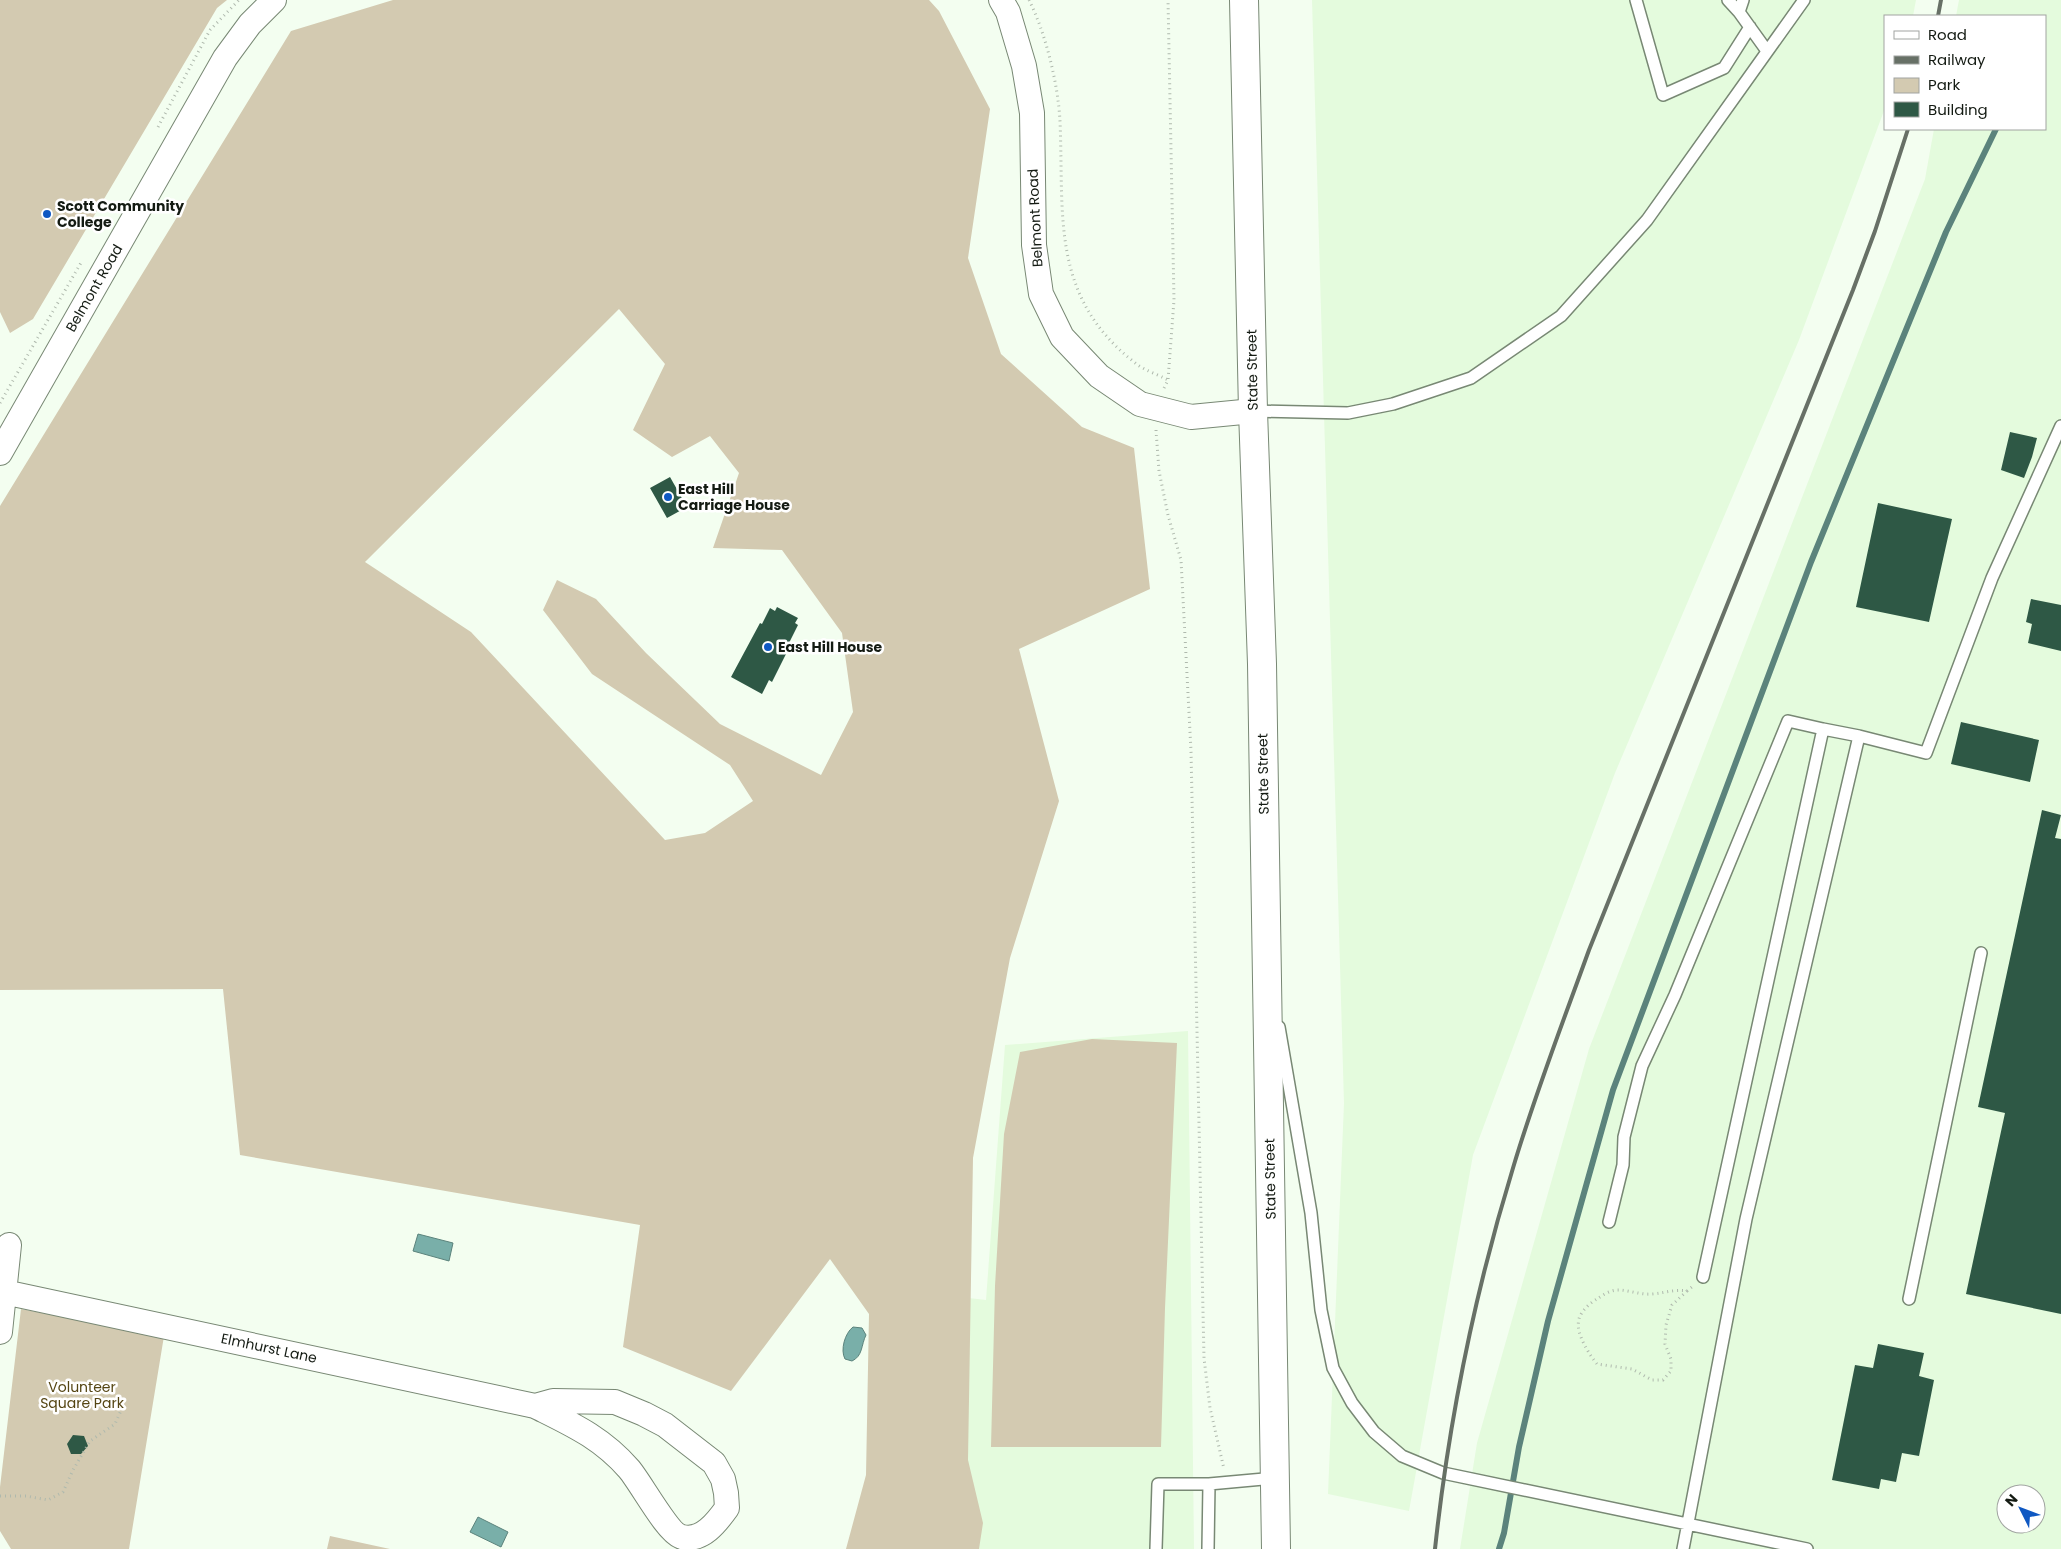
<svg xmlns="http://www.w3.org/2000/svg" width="2061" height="1549" font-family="Poppins,sans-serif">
  <rect width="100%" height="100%" fill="#f3fef0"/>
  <!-- built -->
  <path fill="#e4fbdd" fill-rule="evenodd" d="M1312 0H1916L1913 16H1885V108L1799 340 1615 773 1473 1155 1409 1511 1328 1494 1344 1103Z
    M1959 0H2061V1549H1460L1477 1443 1589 1049 1925 179 1934 129H2045V16H1956ZM2006 1494H2036V1524H2006Z
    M1188 1031 1194 1549H945L960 1297 986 1300 1005 1045Z"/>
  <!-- green -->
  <path fill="#d3cab1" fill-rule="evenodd" d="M0 0H227L217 8 33 319 10 333 0 312Z
    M393 0H929L939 11 990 109 968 258 1001 354 1082 427 1134 448 1150 589 1019 649 1059 801 1010 958 973 1158 968 1460 983 1523 979 1549H846L866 1475 869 1314 830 1259 731 1391 623 1347 640 1225 240 1155 223 989 0 990V506L291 31ZM619 309 665 364 633 430 672 457 710 436 739 473 713 548 782 550 842 633 853 712 821 775 720 724 646 653 596 599 557 580 543 610 592 674 730 765 753 801 705 833 665 840 471 632 365 562Z
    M1092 1039 1177 1043 1165 1308 1161 1447H991L995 1286 1004 1134 1020 1052Z
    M21 1309 164 1336 129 1549H11L0 1531V1487Z
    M330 1536 390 1549H327Z"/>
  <!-- water -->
  <path fill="#79afa9" stroke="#5b837c" d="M418 1234 453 1243 449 1261 413 1251Z
    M853 1327 862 1328 866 1335C861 1345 863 1356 852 1361L845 1359C840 1350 845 1333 853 1327Z
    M478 1517 508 1532 501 1547 470 1532Z"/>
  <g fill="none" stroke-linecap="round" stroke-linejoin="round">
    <!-- stream -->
    <path stroke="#5b837c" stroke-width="6" d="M1499 1549 1504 1533 1519 1447 1548 1321 1613 1090 1811 562 1946 232 1996 129"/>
  </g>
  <!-- building -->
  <path fill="#2e5845" d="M2010 432 2037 438 2032 457 2024 478 2001 470Z
    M670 477 687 507 667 518 650 488Z
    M1878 503 1952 519 1929 622 1856 607Z
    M2031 599 2061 605V651L2028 643 2032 624 2026 622Z
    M777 607 798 618 795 623 798 625 784 653 786 654 772 682 769 680 762 694 731 677 760 623 762 624 770 608 775 611Z
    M1961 722 2039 740 2030 782 1951 764Z
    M2042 810 2061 815 2055 838 2061 839V1314L1966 1294 2005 1113 1978 1107Z
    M1878 1344 1924 1353 1919 1376 1934 1380 1919 1456 1902 1453 1896 1482 1881 1479 1879 1489 1832 1480 1855 1365 1873 1368Z
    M73 1435 84 1436 88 1446 81 1454H71L67 1444Z"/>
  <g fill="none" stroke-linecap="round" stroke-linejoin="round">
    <!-- lane casing -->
    <g stroke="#788874" stroke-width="14">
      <path id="lane" d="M1636 0 1663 95 1724 68 1750 27
        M1728 0 1739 12
        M1743 0 1739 12 1767 51
        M1253 411 1348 413 1393 404 1471 378 1561 316 1647 220 1804 0
        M1279 1027 1311 1213 1321 1310 1333 1368 1352 1403 1374 1432 1402 1456 1443 1473 1807 1549
        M1609 1222 1623 1165 1624 1137 1642 1066 1675 995 1788 721 1823 729
        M1703 1277 1823 729 1859 736 1926 753 1992 578 2061 426
        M1909 1299 1981 953
        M1156 1549 1158 1484H1209
        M1208 1549 1209 1484 1275 1478
        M1683 1549 1746 1219 1859 736"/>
    </g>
    <!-- street casing -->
    <g stroke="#788874" stroke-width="26">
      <path id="street" d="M1001 0 1008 12 1024 66 1032 113 1034 245 1041 294 1062 337 1099 376 1140 404 1191 417 1253 411
        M0 453 225 58 250 24 274 0
        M4 1292 535 1406
        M0 1332 9 1245
        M553 1401 615 1402 644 1414 665 1425 714 1463 723 1479 726 1493 727 1508C717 1522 702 1542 682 1537 668 1534 641 1483 629 1469 601 1437 571 1424 535 1406Z"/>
    </g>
    <!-- primary casing -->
    <g stroke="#788874" stroke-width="30">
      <path id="primary" d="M1244 0 1253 411 1262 664 1276 1549"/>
    </g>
    <!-- path -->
    <path stroke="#afb9ad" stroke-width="3" stroke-dasharray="1 4" stroke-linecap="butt" d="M1029 0C1046 34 1058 84 1060 121 1064 215 1050 296 1134 362 1143 370 1157 374 1168 380
      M158 127 210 30 239 0
      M1164 388 1168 380 1174 300 1168 0
      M0 403 82 261
      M1156 430 1159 471 1168 515 1181 560 1191 751 1204 1358 1210 1408 1224 1469
      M1687 1291 1672 1305 1666 1325 1665 1344 1671 1359V1371L1663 1380H1652L1632 1369 1597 1364C1589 1354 1575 1333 1579 1319 1581 1311 1590 1303 1597 1299 1603 1295 1610 1290 1618 1290 1629 1290 1640 1295 1652 1294 1665 1293 1674 1289 1687 1291L1693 1286
      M0 1496H26L48 1500 63 1492 73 1470 90 1441 115 1424 123 1406"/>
    <!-- lane -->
    <use href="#lane" stroke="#fff" stroke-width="11"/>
    <!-- street -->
    <use href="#street" stroke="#fff" stroke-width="24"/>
    <!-- primary -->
    <use href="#primary" stroke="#fff" stroke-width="28"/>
    <!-- rail -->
    <path stroke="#677066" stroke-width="4" d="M1938 16 1941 0
      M1435 1549C1449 1419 1475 1292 1513 1168 1535 1094 1563 1022 1589 950L1853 290 1875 231 1908 129"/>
  </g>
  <!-- markers -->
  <g fill="#0f58c2" stroke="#fff" stroke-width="2">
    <circle cx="47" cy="214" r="5"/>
    <circle cx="668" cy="497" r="5"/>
    <circle cx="768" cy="647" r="5"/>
  </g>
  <g text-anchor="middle" stroke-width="5" stroke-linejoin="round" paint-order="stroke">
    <!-- poi labels -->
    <g font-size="14" font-weight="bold" fill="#141b13" stroke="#fff" text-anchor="start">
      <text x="57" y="211">Scott Community<tspan x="57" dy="16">College</tspan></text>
      <text x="678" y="494">East Hill<tspan x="678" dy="16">Carriage House</tspan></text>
      <text x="778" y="652">East Hill House</text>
    </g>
    <!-- street labels -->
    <g font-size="14" fill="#141b13" stroke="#fff">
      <text transform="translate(1035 218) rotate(-93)" y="5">Belmont Road</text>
      <text transform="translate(94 288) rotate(-60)" y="5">Belmont Road</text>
      <text transform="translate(1252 370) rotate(-91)" y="5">State Street</text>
      <text transform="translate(1263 774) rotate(-91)" y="5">State Street</text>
      <text transform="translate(1270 1179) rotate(-91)" y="5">State Street</text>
      <text transform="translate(269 1348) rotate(12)" y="5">Elmhurst Lane</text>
    </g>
    <!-- park labels -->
    <g font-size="14" fill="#554513" stroke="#fff">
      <text x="82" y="1392">Volunteer<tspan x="82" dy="16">Square Park</tspan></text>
    </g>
  </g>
  <!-- legend -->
  <rect x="1884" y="15" width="162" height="115" fill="#ffffff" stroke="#a1a4a1"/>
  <rect x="1894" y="31" width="25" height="8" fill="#ffffff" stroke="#a1a4a1"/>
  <text x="1928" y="40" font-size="15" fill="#141b13">Road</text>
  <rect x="1894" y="56" width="25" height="8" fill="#677066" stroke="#a1a4a1"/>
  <text x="1928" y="65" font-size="15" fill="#141b13">Railway</text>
  <rect x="1894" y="78" width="25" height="15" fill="#d3cab1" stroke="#a1a4a1"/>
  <text x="1928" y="90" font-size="15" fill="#141b13">Park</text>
  <rect x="1894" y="102" width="25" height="15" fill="#2e5845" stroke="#a1a4a1"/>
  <text x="1928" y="115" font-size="15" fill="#141b13">Building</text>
  <!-- north arrow -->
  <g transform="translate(2021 1509) rotate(312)"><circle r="24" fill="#ffffff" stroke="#a1a4a1"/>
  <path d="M0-4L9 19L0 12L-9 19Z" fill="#0f58c2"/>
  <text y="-8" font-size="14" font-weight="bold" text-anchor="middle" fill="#141b13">N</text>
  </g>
</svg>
